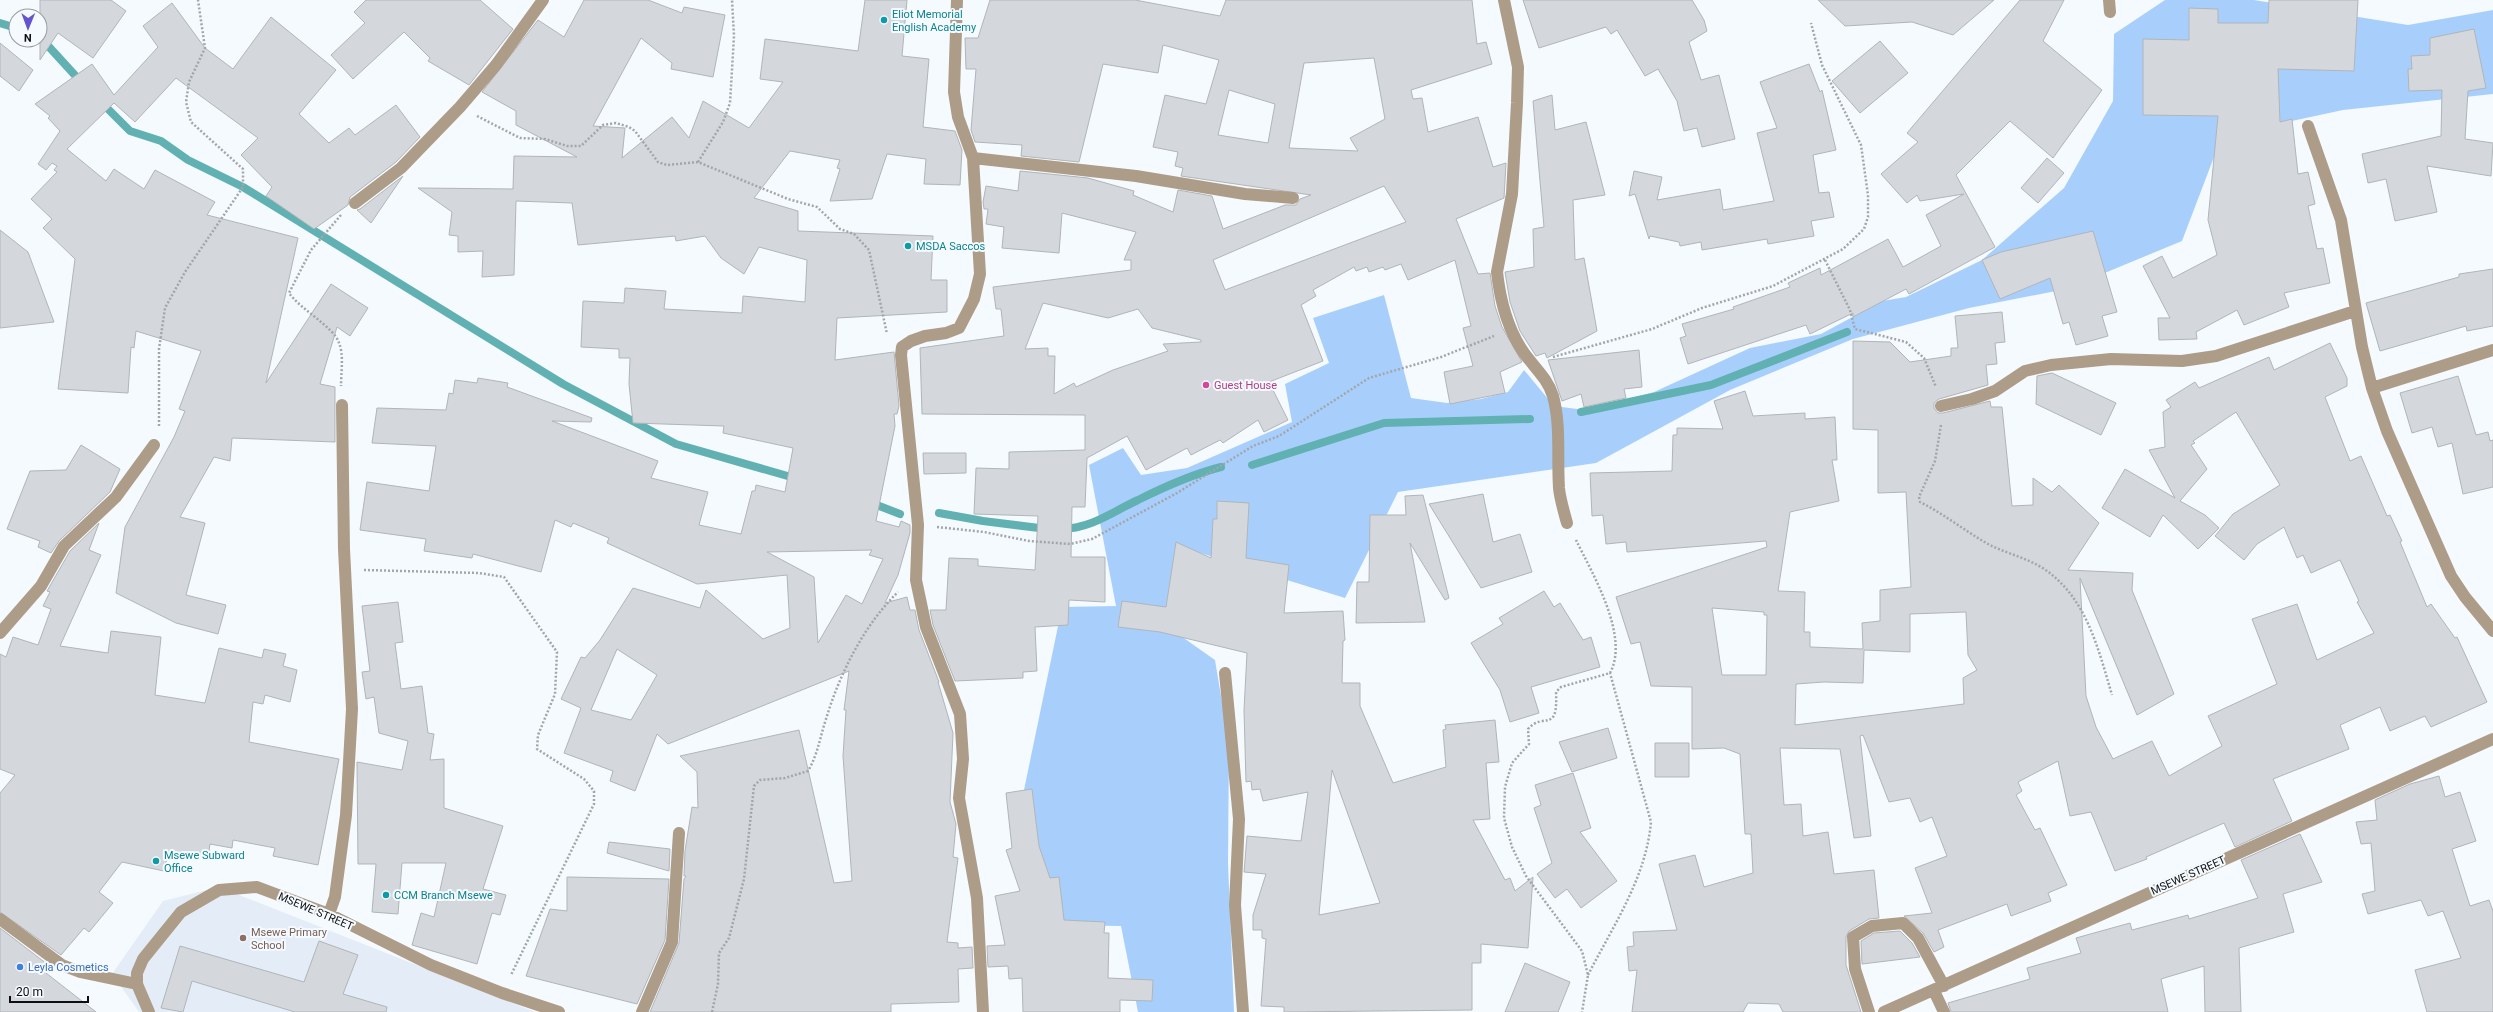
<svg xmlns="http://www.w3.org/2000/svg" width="2493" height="1012" font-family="Roboto,sans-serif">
  <rect width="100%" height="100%" fill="#f5faff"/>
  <!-- built -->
  <path fill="#e3ecf7" d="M219 887 535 1012H139L112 974 163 901Z"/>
  <!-- green -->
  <path fill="#a8cffc" d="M2165 0H2254L2408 25 2493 10V94L2343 110 2222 136 2182 241 2066 289 1969 308 1853 339 1730 390 1596 463 1398 492 1345 598 1178 546 1168 627 1215 660 1229 744 1228 863 1234 1012H1138L1121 926 1049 925 1019 814 1062 607 1116 606 1089 465 1123 448 1141 475 1187 468 1292 422 1285 384 1329 363 1313 318 1384 295 1411 398 1447 403 1481 399 1508 392 1524 370 1554 406 1585 410 1654 392 1750 348 1821 334 1882 301 1906 297 1982 260 2064 188 2113 101 2114 34Z"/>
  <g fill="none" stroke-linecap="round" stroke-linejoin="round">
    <!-- stream -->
    <path stroke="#61b1b3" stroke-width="8" d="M0 23 16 28
      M40 37 83 84
      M101 102 130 131 161 141 188 160 243 187 563 384 676 444 798 479
      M1581 412 1711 385 1847 332
      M1252 465 1384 423 1530 419
      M869 502 900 514
      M939 513 983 521 1047 529
      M1062 529C1092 528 1112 512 1138 500 1164 487 1193 474 1221 467"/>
  </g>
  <!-- building -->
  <path fill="#d4d8dd" stroke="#b0b5b9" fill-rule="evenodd" d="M40 0H111L126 11 93 58 58 33 40 60Z
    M366 0H480L513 29 469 85 428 61 430 58 404 32 353 79 331 55 365 23 354 12Z
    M584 0H648L682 13 684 7 725 15 713 77 671 69 672 63 641 38 593 126 625 128 622 158 672 117 689 138 703 101 749 128 783 82 760 79 765 39 858 51 865 0H907L902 56 929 59 923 127 955 131 962 150 960 185 924 184 926 159 887 154 872 199 830 201 840 169 837 168 840 160 790 151 754 198 798 211V231L933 236 931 280H947V312L837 318 835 360 894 352 899 406 897 414H894L895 426 876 521 899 527 901 521 910 525V533L898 575 885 603 907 597 910 610H915L919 630 939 682H938L953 733 950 802 956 824 953 857 958 858 947 942 958 943V948L972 947 973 968 958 969 959 1002 891 1004V1012H650L679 943 684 879 686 876H684L685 851 692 807 698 808 697 772 680 756 799 730 834 883 852 881 843 756 846 710H844L849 671 668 744 657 734 635 791 610 781 613 771 564 753 581 708 561 699 581 657 585 658 600 640 633 588 700 608 706 590 763 639 790 628 787 575 697 584 607 543 609 538 573 523 571 527 555 520 541 572 473 554 472 558 424 551 426 539 360 530 367 482 429 491 436 446 372 443 377 408 446 410 449 393 453 394 455 380 477 383 478 378 508 383 507 387 592 418 591 422 552 421 658 461 651 478 708 492 699 525 741 534 752 491H755L756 485 785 492 793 448 723 433 724 426 633 423 629 384 630 358H619V349L581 347 583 301 624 303 625 288 666 291 664 309 742 313 743 296 805 302 807 260 759 247 744 274 721 258 705 236 676 241 675 236 578 245 572 203 516 201 514 275 482 277 483 251 458 252V236L449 235 452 212 418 188 513 189 514 156 577 157 516 125V111L482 92 538 20 564 37ZM872 550 869 555 883 559 862 604 846 595 818 643 814 577 767 552ZM617 649 657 675 631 720 591 710Z
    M990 0H1135L1220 16 1226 0H1472L1477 44 1486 42 1492 64 1411 90 1413 99 1422 98 1428 132 1478 117 1493 167 1506 163 1504 198 1456 219 1478 274 1490 273 1495 306 1502 327 1522 362 1500 372 1505 393 1450 404 1444 372 1473 366 1463 328 1471 326 1455 260 1408 280 1401 264 1385 270 1383 267 1369 272 1367 267 1356 271 1354 267 1313 290 1316 296 1301 305 1323 361 1269 382 1288 420 1264 432 1258 420 1223 443 1220 440 1191 455 1187 448 1146 470 1127 436 1087 458 1085 507H1072L1071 557H1105V602L1069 600 1068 625 1035 627 1037 671 1023 672V678L955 681 933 625 930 610H946L949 558 978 559V566L1035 570 1038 516 974 514 976 468 1009 469V452L1085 450V415L922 414 920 348 1004 336 1001 309H996L993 287 1131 270V260H1124L1136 232 1062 213 1059 253 1002 248 1004 227 986 224 988 209H984L983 202 986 186 1018 191 1020 171 1088 178 1134 191 1133 195 1173 212 1178 190 1212 196 1223 229 1285 205H1296L1300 199 1311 195 1181 176 1183 168 1175 166 1178 152 1153 147 1165 95 1206 104 1219 60 1163 45 1158 73 1103 64 1079 162 1021 156 1022 145 975 142 971 130 976 69H966L965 38H978ZM1374 58 1385 119 1350 138 1358 151 1289 148 1304 63ZM1229 90 1275 104 1268 143 1218 135ZM1384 186 1406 222 1225 290 1213 260ZM1043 303 1108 318 1138 309 1152 328 1201 340V342L1163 344 1168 351 1113 370 1076 387 1074 383 1054 394 1055 356H1048V348L1025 349Z
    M1523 0H1692L1704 20 1707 31 1689 42 1701 80 1719 75 1735 139 1702 147 1697 128 1684 131 1677 101 1658 69 1645 76 1617 30 1611 34 1606 27 1539 48Z
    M1818 0H1994L1953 35 1912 22 1845 26Z
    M2020 0H2064L2043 41 2102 90 2053 158 2010 121 1956 175 1995 247 1909 294 1906 289 1853 317V313L1810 334 1806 325 1688 364 1680 338 1686 336 1682 324 1734 309 1733 307 1790 287 1788 283 1820 268 1821 275 1888 239 1903 267 1941 246 1926 215 1964 194 1920 201 1917 195 1907 203 1881 174 1918 142 1907 133Z
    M2269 0H2358L2354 71 2278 69 2280 122 2292 119 2298 174 2308 172 2315 204 2308 206 2317 249 2323 248 2330 283 2284 293 2289 307 2244 325 2237 310 2196 332 2197 339 2159 340 2158 318H2170L2143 266 2162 256 2173 278 2217 255 2208 220 2218 116 2143 115V39L2189 40V8L2218 9V23H2268Z
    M172 3 205 48 233 69 271 17 336 70 299 114 329 143 349 128 355 135 396 105 420 137 396 162 350 197 348 205 314 229 266 196 272 187 241 155 258 138 176 78 135 122 114 103 67 149 106 181 114 169 144 189 155 170 215 202 207 215 298 238 266 383 331 284 368 308 350 336 337 327 320 384 335 387V442L232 438 230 461 214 457 180 517 205 523 186 595 226 605 218 634 176 623 116 593 125 527 174 437 185 411 179 409 201 351 136 331 134 348 131 347 128 393 58 389 75 259 43 228 52 219 31 199 57 172 54 170 57 166 52 163 46 170 38 164 60 131 48 118 50 116 35 104 92 64 114 95 158 47 143 26Z
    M2474 29 2486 88 2468 91 2465 139 2493 143 2491 176 2427 166 2437 212 2395 221 2386 179 2368 183 2362 154 2441 136 2442 90 2409 91 2408 69H2412L2411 56 2430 55V38Z
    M1880 41 1908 73 1860 113 1832 81Z
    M0 43 33 70 19 91 0 76Z
    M1809 64 1820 92 1822 90 1836 150 1813 155 1819 193 1829 192 1834 217 1811 221 1814 236 1768 244 1767 239 1702 250 1701 242 1680 246 1679 242 1650 236 1649 239 1635 194 1629 196 1634 171 1662 177 1657 200 1720 189 1723 210 1774 201 1757 133 1777 128 1760 82Z
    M1552 95 1555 130 1586 122 1605 195 1573 200 1575 260 1584 258 1597 331 1547 358 1545 353 1536 356 1520 331 1510 302 1505 272 1534 267 1533 229 1544 227 1533 101Z
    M2047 158 2064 173 2038 203 2021 188Z
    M403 176 371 223 357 210 360 209Z
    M0 230 28 252 54 322 0 328Z
    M2093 231 2117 312 2102 316 2108 336 2076 345 2069 322 2063 324 2050 278 2000 299 1982 260 2001 252Z
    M2493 269V326L2467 331 2466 326 2380 351 2366 303 2459 277V274Z
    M2002 312 2005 342 1995 343 1997 364 1986 365 1988 385 1939 399 1934 403V408L1938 413H1943L1990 401 1991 407H2002L2012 506 2033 505V478L2052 492 2059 485 2099 523 2068 570 2133 573 2132 590 2174 694 2137 715 2080 578 2086 696 2096 727 2113 759 2152 741 2169 776 2222 746 2208 716 2277 684 2252 619 2297 604 2317 660 2374 633 2357 602 2359 601 2340 560 2311 573 2303 555 2297 558 2284 527 2257 544 2244 560 2215 536 2233 514 2280 485 2236 412 2193 441 2195 443 2191 445 2207 469 2180 501 2205 515 2219 528 2198 549 2163 515 2150 537 2102 508 2125 469 2175 498 2149 450 2165 447 2163 412 2171 407 2166 400 2195 382 2199 388 2269 357 2274 370 2330 343 2347 378V386L2325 397 2350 461 2361 456 2387 516 2390 515 2402 541 2400 542 2427 607 2431 604 2455 638 2457 637 2487 702 2431 727 2425 716 2390 731 2380 707 2340 725 2349 749 2273 779 2292 821 2235 847 2224 823 2146 857 2147 859 2115 871 2091 812 2070 816 2058 761 2018 782 2022 791 2016 795 2035 830 2040 828 2067 885 2048 893 2051 901 2011 916 2007 904 1938 930 1944 947 1934 952 1923 933 1904 916 1932 913 1915 868 1947 856 1932 817 1920 822 1910 798 1889 802 1863 735 1860 736 1871 836 1854 838 1840 749 1780 748 1784 805 1801 804 1803 836 1828 832 1834 874 1874 870 1879 918 1869 919 1849 931 1846 937V965L1861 1012H1783L1779 1004 1748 1003 1743 1012H1632L1637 970 1629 971 1627 947 1634 946 1633 932 1677 930 1659 864 1695 855 1704 887 1753 873 1751 834H1745L1740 754 1724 748 1692 749V687L1651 686 1640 642 1631 644 1616 597 1767 547 1766 541 1627 552 1626 542 1606 544 1603 515 1592 516 1590 473 1672 471 1673 435H1677V428L1723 429 1714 401 1745 391 1753 416 1805 413V419L1835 417 1837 460H1832L1839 501 1790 512 1778 591 1805 592 1804 632H1810V647L1863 649 1862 623 1880 621V590L1911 587 1906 492 1878 493V430L1853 429V341L1890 342 1910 362 1951 356V348H1958L1955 316ZM1712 608 1764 612V615H1767L1766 675H1722ZM1966 612 1968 655 1977 670 1963 678 1964 704 1795 725 1796 684 1824 682 1863 683 1864 650 1910 652V614Z
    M1639 350 1642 387 1624 389 1626 398 1584 407 1581 394 1562 401 1548 360Z
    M2052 373 2116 403 2101 435 2036 404 2037 376Z
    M2458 376 2476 435 2488 432 2490 441 2493 440V487L2463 494 2452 443 2438 447 2432 427 2412 433 2400 393Z
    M81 445 120 469 110 492 59 541 51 553 38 547 40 541 7 529 30 471 66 470Z
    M923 453H966V473L924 474Z
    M1483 494 1493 542 1520 534 1532 572 1481 588 1429 504Z
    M1423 495 1449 598 1445 600 1410 543 1425 622 1356 623 1357 582H1369L1370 515H1406L1405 496Z
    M1217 501 1249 503 1246 558 1289 565 1284 613 1343 611 1345 640 1343 641 1342 683H1360V706L1393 783 1446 767 1443 730 1446 729 1445 725 1495 720 1499 762 1486 763 1490 819 1473 820 1505 880 1510 878 1515 891 1533 877 1528 948 1481 944V963H1472V1010L1284 1012V1007L1261 1006 1266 939 1262 938V930H1253V915L1266 874 1244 872 1247 836 1301 841 1308 792 1263 801 1260 789 1252 790 1251 781 1246 782 1244 710 1247 653 1160 632 1118 627 1122 601 1166 607 1176 542 1211 558 1213 519H1217ZM1332 770 1380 903 1319 915Z
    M99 523 89 550 101 555 60 646 108 653 111 631 161 637 155 695 205 703 219 648 262 658 264 649 286 654 283 666 297 670 290 702 265 695 263 704 253 702 249 742 339 759 318 865 273 856 275 848 233 840 232 848 210 844 208 858 168 854 164 871 122 862 99 892 113 903 89 932 84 928 61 955 0 912V793L15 775 0 769V654L6 657 13 637 38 645 51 609 43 606 50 592 47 591 70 551Z
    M1544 591 1554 607 1560 603 1583 640 1591 637 1600 667 1531 687 1539 713 1510 722 1500 690 1471 643 1503 624 1499 618Z
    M398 602 403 642 395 643 401 689 422 686 428 733 434 734 430 760 444 759V808L503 826 483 889 506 895 500 915 492 913 477 964 412 945 421 913 434 917 446 863H402L398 914 372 912 376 864H358L357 762 402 770 408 741 379 733 374 697 366 699 362 672 370 671 362 606Z
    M1608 728 1617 758 1572 772 1559 742Z
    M1655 743H1689V777H1655Z
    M1573 773 1591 828 1580 832 1617 881 1581 908 1567 889 1555 898 1537 874 1552 863 1534 808 1541 805 1535 785Z
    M2439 776 2445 797 2460 792 2476 841 2452 849 2470 906 2489 900 2493 911V1012H2427L2415 970 2461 958 2443 911 2428 916 2421 900 2368 914 2362 894 2375 891 2371 843 2361 844 2356 822 2377 820 2375 800 2410 784Z
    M1032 789 1039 846 1050 878 1059 877 1064 920 1105 922 1104 933H1109L1108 978 1153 980 1152 1001 1120 1000V1012H1023L1022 978 1009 979 1008 966 988 967 987 946 1005 945 995 896 1020 891 1006 850 1012 848 1006 793Z
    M2300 834 2322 882 2283 894 2294 932 2239 948 2241 1012H2205L2204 966 2161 979 2168 1012H1951L1948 1003 2030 979 2027 968 2081 953 2076 938 2130 923 2132 930 2188 915 2189 919 2258 898 2241 860Z
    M609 842 670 849 669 871 607 853Z
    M567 877 669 879 665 940 637 1004 526 976 550 909 567 911Z
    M0 928 51 967 46 973 96 1012H0Z
    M1900 931 1912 943 1920 957 1862 964 1861 941 1874 933Z
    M319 941 358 955 343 994 387 1007 386 1012H295L192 981 183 1012 161 1008 180 946 304 982Z
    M1525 963 1570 982 1558 1012H1505Z"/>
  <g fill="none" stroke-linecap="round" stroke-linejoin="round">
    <!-- path -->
    <path stroke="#a2a6aa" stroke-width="2.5" stroke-dasharray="2 2" stroke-linecap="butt" d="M477 116 520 138 545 139 567 146H581L603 125 616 123 629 127 635 131 658 162 667 165 698 162 788 199 817 207 840 229 854 234 869 250 887 334
      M698 162 723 122 730 103 734 36 732 0
      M341 215 311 250 289 293C301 310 334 327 339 343 344 354 341 373 341 386
      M1825 260 1850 310 1855 329 1906 342 1924 358 1936 387
      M1553 357 1652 329 1702 308 1773 286 1843 249 1864 229 1868 217V195L1861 145 1822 65 1811 23
      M1941 425 1935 461 1919 497 1920 502C1944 514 1965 531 1988 544 2005 553 2024 557 2041 567 2086 595 2098 648 2112 695
      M159 426V349L165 308 185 272 243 187V169L191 122 186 102 189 82 205 48 198 0
      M937 527 984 532 1029 541 1070 544 1092 539 1177 493 1253 446 1279 436 1369 378 1441 357 1494 336
      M1576 540C1592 573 1630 636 1610 673L1561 687 1556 692C1558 735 1544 711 1528 729L1529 744 1512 763 1505 787 1504 818 1512 847 1526 876 1582 951 1588 975 1582 1012
      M364 570 479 573 504 577 557 652 555 694 538 735 537 749 584 779 594 791V804L511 975
      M1588 975C1613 926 1646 878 1651 822L1610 673
      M712 1012 718 984 719 953 729 938 744 879 754 786 760 780 785 778 808 771C818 754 820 737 826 719 840 673 864 625 898 592"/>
    <!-- minor -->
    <path stroke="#ad9c88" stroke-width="12" d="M957 0 954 92 958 117 973 158 980 274 974 299 959 328 946 333 925 336 911 341 902 347 901 355 918 525 916 580 926 627 960 714 963 759 959 798 977 898 983 1012
      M1504 0 1518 67 1517 103 1512 194 1497 272C1500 300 1508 330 1524 353 1534 367 1548 379 1553 396 1561 425 1557 458 1559 488 1560 499 1564 512 1567 523
      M2109 0 2110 12
      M2308 126 2341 220 2362 347 2372 388 2387 431 2451 576 2465 597 2493 631
      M973 158 1136 176 1245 194 1293 198
      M355 203 401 168 460 107 496 65 543 0
      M2372 388 2493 350
      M1941 406 1972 399 1995 391 2025 371 2051 365 2111 359 2182 361 2216 356 2355 311
      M0 633 41 586 64 546 116 497 154 445
      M1225 673 1239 819 1235 905 1243 1012
      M329 914 335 897 346 815 352 709 344 549 342 405
      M0 919 62 965 80 972 137 984
      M1934 991 1944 1012
      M149 1012 137 984V973L143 959 181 912 219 890 257 887 329 914 431 965 502 993 559 1012
      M642 1012 672 942 679 833
      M1869 1012 1855 969 1853 937 1872 926 1903 923 1918 938 1944 986
      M1884 1012 2493 739"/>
  </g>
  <!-- markers -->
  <g fill="#0f9aa8" stroke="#f5faff" stroke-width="1.5">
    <circle cx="884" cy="20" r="4"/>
    <circle cx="908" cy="246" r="4"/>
    <circle cx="156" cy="861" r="4"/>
    <circle cx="386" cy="895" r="4"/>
  </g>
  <circle fill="#d1479c" stroke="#f5faff" stroke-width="1.5" cx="1206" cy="385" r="4"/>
  <circle fill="#8d6e63" stroke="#f5faff" stroke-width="1.5" cx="243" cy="938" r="4"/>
  <circle fill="#3f7fe0" stroke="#f5faff" stroke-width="1.5" cx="20" cy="967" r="4"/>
  <g text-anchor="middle" stroke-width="4" stroke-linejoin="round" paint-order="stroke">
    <!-- culture labels -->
    <g font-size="11" fill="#0d838f" stroke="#f5faff" text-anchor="start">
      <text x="892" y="18">Eliot Memorial<tspan x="892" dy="13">English Academy</tspan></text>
      <text x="916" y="250">MSDA Saccos</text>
      <text x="164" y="859">Msewe Subward<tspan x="164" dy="13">Office</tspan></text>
      <text x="394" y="899">CCM Branch Msewe</text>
    </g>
    <!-- hotel labels -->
    <g font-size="11" fill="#b23c85" stroke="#f5faff" text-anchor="start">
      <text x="1214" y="389">Guest House</text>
    </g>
    <!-- street labels -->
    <g font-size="11" fill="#0c0e0f" stroke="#f5faff">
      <text transform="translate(2188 875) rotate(-24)" y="4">MSEWE STREET</text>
      <text transform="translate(316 911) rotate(23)" y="4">MSEWE STREET</text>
    </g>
    <!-- education labels -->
    <g font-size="11" fill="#785e54" stroke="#f5faff" text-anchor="start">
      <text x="251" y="936">Msewe Primary<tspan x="251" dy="13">School</tspan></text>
    </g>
    <!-- shop labels -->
    <g font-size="11" fill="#366cbe" stroke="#f5faff" text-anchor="start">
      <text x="28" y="971">Leyla Cosmetics</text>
    </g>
  </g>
  <!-- north arrow -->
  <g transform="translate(28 28) rotate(181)"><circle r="19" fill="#f5faff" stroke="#989c9f"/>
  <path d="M0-3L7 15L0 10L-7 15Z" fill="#6554cd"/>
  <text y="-6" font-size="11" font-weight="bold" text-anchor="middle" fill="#0c0e0f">N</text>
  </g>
  <!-- scale -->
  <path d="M10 996v6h78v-6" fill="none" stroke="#0c0e0f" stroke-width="2"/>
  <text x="16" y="996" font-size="12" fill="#0c0e0f" stroke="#f5faff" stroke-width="3" paint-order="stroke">20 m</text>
</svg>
